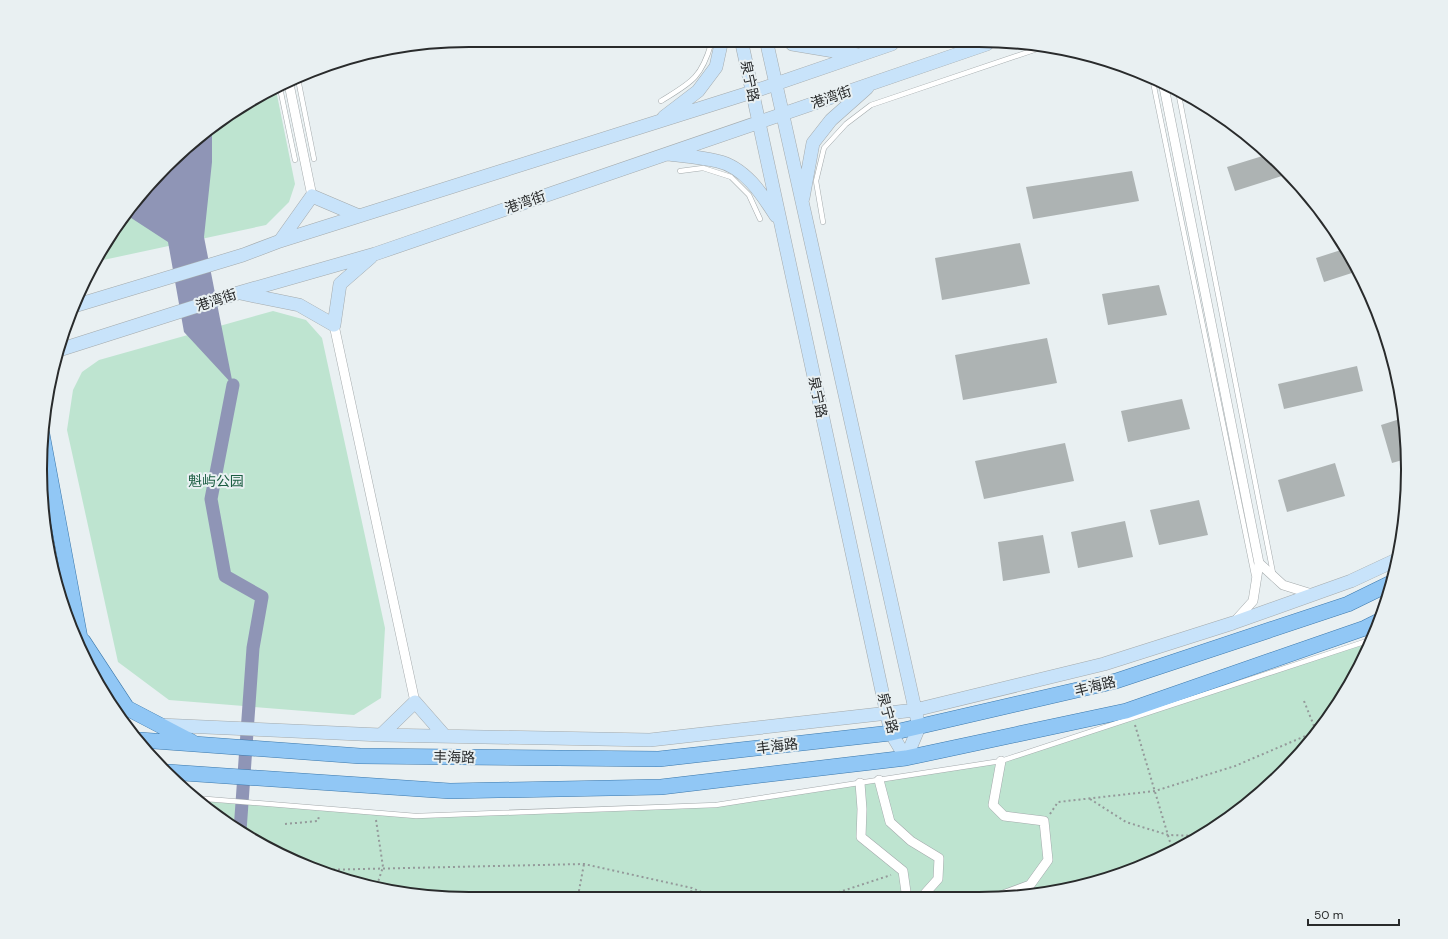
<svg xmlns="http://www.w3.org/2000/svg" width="1448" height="939" font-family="'DM Sans','Noto Sans SC',sans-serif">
  <rect width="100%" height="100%" fill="#e9f0f2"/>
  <!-- green -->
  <path fill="#bee4d0" d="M276 90 295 184 289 202 266 225 94 262 129 208 166 166 231 113Z
    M273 311 306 320 322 338 385 628 381 698 354 715 169 700 118 662 67 430 73 390 82 372 99 360Z
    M1370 640 1351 684 1302 753 1240 810 1169 855 1089 884 1006 898 414 895 305 866 255 841 194 798 416 816 716 805 1001 761Z"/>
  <!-- water -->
  <path fill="#8f95b6" d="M212 128V162L204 237 233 385 184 332 168 242 125 214 166 166Z"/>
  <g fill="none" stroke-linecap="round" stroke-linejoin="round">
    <!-- canal -->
    <path stroke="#8f95b6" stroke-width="13" d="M233 385 211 499 225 576 262 597 253 648 240 831"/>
  </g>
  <!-- building -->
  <path fill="#adb3b3" d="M1269 154 1288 174 1235 191 1227 167Z
    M1132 171 1139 201 1033 219 1026 187Z
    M1020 243 1030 284 942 300 935 258Z
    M1344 249 1358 271 1324 282 1316 258Z
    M1159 285 1167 315 1108 325 1102 294Z
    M1047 338 1057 383 963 400 955 355Z
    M1357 366 1363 391 1284 409 1278 384Z
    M1182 399 1190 429 1128 442 1121 411Z
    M1403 418 1407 441 1406 459 1392 463 1381 425Z
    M1065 443 1074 481 984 499 975 461Z
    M1335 463 1345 496 1287 512 1278 480Z
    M1199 500 1208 535 1159 545 1150 510Z
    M1125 521 1133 557 1078 568 1071 532Z
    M1043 535 1050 573 1003 581 998 542Z"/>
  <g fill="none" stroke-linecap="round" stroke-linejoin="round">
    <!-- lane casing -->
    <g stroke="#a4aaac" stroke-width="5.5">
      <path id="lane" d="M1152 77 1254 575
        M298 79 314 159
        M280 88 295 160
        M1178 91 1273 573
        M661 101C690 83 701 79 711 44
        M680 171 703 168 731 177 749 195 760 219
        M823 222 816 181 824 148 846 124 871 105 1046 46
        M194 798 416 816 716 805 1001 761 1370 640"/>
    </g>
    <!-- street casing -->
    <g stroke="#a4aaac" stroke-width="10">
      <path id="street" d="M1163 82 1259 563
        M289 84 312 196
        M334 325 415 702
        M1235 621 1253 601 1259 563 1283 585 1312 594
        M879 780 890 822 911 841 939 858 938 879 921 898
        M860 783 862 809 861 837 903 871 906 892 904 898
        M995 898 1030 885 1048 860 1044 821 1004 816 993 805 1001 761"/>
    </g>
    <!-- secondary casing -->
    <g stroke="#a4aaac" stroke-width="14">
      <path id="secondary" d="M742 44 891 733 906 758
        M767 44 919 727 906 758
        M792 44 858 55
        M664 117 698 91 716 67 721 44
        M668 154C684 156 701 157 717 161 745 167 762 194 776 216
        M803 198 813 143 831 120 867 88
        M280 241 312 196 359 216
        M240 293 299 305 334 325 340 284 371 257
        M74 306 243 255 280 241 752 92 892 44
        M59 350 238 293 375 254 987 44
        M160 725 381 735 650 740 915 710 1104 664 1233 623 1351 581 1396 560
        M381 735 415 702 444 735"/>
    </g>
    <!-- primary casing -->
    <g stroke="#3c78ab" stroke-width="16">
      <path id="primary" d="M42 434 83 654
        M83 641 127 708 192 742
        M140 740 360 756 659 759 891 733 1116 681 1348 604 1391 583
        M168 772 450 791 661 787 906 758 1126 711 1365 628 1379 621"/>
    </g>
    <!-- path -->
    <path stroke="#94999a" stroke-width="2" stroke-dasharray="2 3" stroke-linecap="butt" d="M1304 701 1316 731
      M1135 725 1173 852
      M1090 799 1126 822 1168 835 1199 836
      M1050 814 1058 802 1155 791 1235 766 1317 731
      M376 820 383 867 377 885
      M285 824 318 821 319 816
      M272 848 273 850
      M318 870 584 864 692 888 713 897
      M578 896 584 864
      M690 897 692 888
      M824 897 891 875"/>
    <!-- lane -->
    <use href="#lane" stroke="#fff" stroke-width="4.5"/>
    <!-- street -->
    <use href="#street" stroke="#fff" stroke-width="9"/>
    <!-- secondary -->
    <use href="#secondary" stroke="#c8e3fa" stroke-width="13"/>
    <!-- primary -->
    <use href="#primary" stroke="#91c7f5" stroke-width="15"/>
  </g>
  <g text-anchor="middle" stroke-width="4" stroke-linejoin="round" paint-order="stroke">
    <!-- street labels -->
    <g font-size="14" fill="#292b2c" stroke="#e9f0f2">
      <text transform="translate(750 81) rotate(78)" y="5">泉宁路</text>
      <text transform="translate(831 97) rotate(-19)" y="5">港湾街</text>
      <text transform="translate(525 202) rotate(-19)" y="5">港湾街</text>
      <text transform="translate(216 300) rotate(-18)" y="5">港湾街</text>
      <text transform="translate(818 397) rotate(78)" y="5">泉宁路</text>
      <text transform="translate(1095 686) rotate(-14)" y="5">丰海路</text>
      <text transform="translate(888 713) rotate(75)" y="5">泉宁路</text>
      <text transform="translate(777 746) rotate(-7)" y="5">丰海路</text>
      <text transform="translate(454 757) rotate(1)" y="5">丰海路</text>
    </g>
    <!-- park labels -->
    <g font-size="14" fill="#1c5d42" stroke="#e9f0f2">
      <text x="216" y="486">魁屿公园</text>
    </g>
  </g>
  <!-- crop -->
  <path d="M0 0H1448V939H0ZM469 47H979A422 422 0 0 1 1401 469V470A422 422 0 0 1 979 892H469A422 422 0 0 1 47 470V469A422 422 0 0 1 469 47Z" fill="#e9f0f2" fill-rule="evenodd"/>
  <path fill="none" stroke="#292b2c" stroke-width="2" d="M469 47H979A422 422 0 0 1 1401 469V470A422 422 0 0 1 979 892H469A422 422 0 0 1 47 470V469A422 422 0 0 1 469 47Z"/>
  <!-- scale -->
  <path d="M1308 919v6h91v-6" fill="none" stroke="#292b2c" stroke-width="2"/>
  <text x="1314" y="919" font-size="12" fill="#292b2c" stroke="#e9f0f2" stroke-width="3" paint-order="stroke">50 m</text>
</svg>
